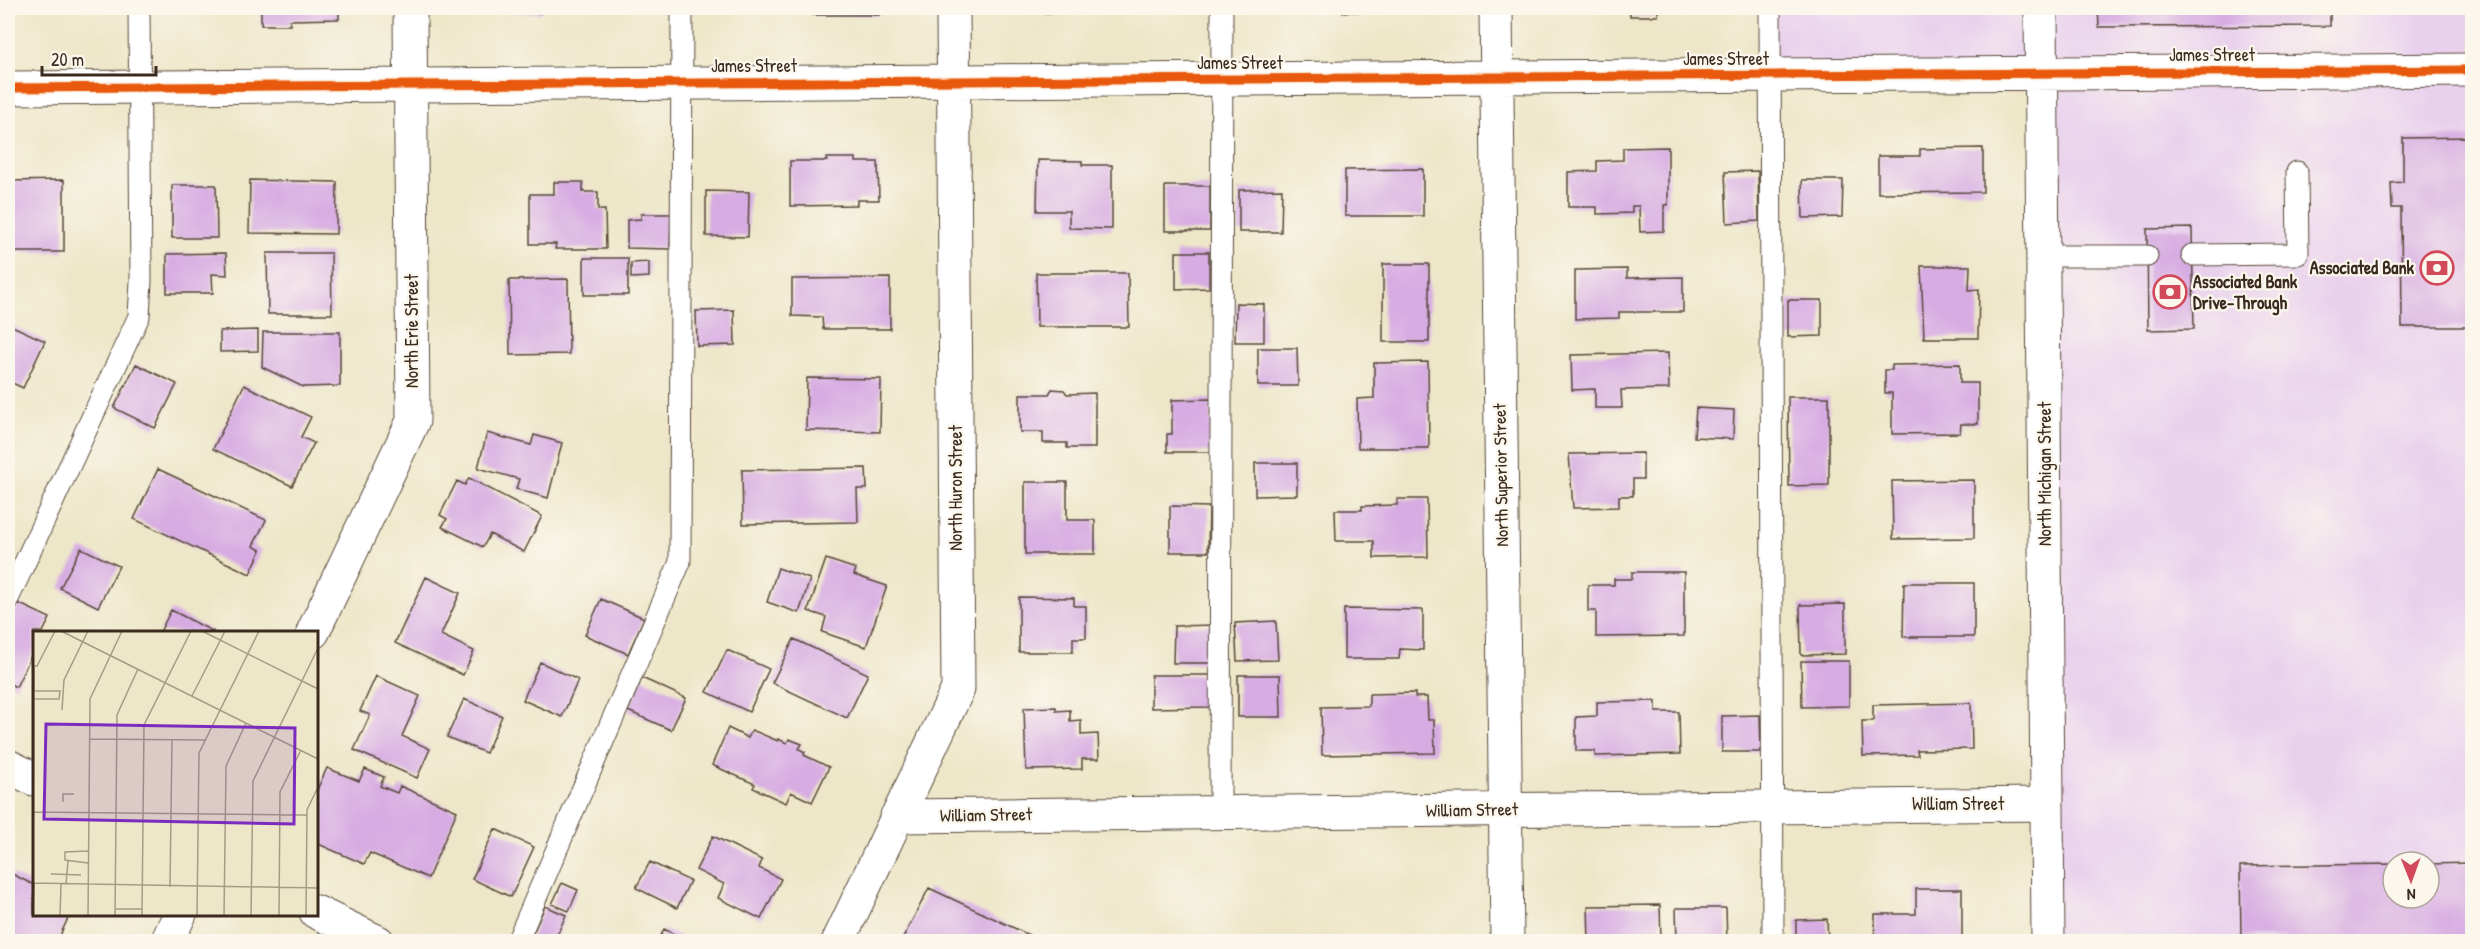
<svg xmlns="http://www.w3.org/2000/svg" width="2480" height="949" font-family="'Patrick Hand',sans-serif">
  <rect width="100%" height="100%" fill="#fbf7ec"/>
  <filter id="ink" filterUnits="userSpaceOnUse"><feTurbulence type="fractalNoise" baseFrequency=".0167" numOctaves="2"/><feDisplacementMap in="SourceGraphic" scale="12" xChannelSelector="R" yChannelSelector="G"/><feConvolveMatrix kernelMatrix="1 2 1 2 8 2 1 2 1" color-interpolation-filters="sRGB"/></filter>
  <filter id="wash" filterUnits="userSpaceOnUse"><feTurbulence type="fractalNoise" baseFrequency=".008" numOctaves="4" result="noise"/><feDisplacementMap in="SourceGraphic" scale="24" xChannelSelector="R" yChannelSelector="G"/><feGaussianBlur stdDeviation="1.35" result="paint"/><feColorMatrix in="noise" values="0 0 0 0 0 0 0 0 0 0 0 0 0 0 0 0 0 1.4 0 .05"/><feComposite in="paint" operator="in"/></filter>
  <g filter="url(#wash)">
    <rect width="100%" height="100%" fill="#ede6c8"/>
    <!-- built -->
    <path fill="#e9d1ed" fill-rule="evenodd" d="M1770 8H2472V941H2048L2042 74 1770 76ZM2393 862H2429V898H2393Z"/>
    <g id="blocks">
      <!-- building -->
      <path fill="#d7ace2" d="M261 8H339V19L290 20V25H261Z
        M518 8H541V13H518Z
        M813 8H879V15H813Z
        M1043 8H1093V12L1043 13Z
        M1343 8H1414V11L1343 12Z
        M1630 8H1658V16H1630Z
        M2098 8H2330V26L2099 27Z
        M2472 137V327H2402L2401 208H2392L2391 183 2403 182V138Z
        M1668 147V205H1664V231L1640 232 1639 206H1632V213L1597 214V207H1568V172L1597 171V161L1623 160V148Z
        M1983 148V192L1878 193V156H1920V149Z
        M826 158H856V162H878L879 200H857V205L790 206V161H827Z
        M1038 160 1082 161V165H1112V229L1069 228V211H1037Z
        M1423 169V216H1345V170Z
        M1758 171 1759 221 1727 223 1725 172Z
        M64 180V252H8V181Z
        M250 180 337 182 336 234 249 233Z
        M1802 180H1843L1842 217 1803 218Z
        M554 182H583V192H598V210H605L606 249H555L556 244H530V194H554Z
        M172 185H216L217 238H172Z
        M1165 186H1210V231H1165Z
        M1282 189 1281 232H1239V190Z
        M706 191 749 192 748 237 706 236Z
        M641 214H671L670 249 627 248V220L641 219Z
        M2192 228 2194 329 2148 330 2147 229Z
        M1176 252H1209V288L1176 289Z
        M226 253 227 275 212 274 213 293H167V254Z
        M267 253H331L332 314H268Z
        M584 258H628V295H584Z
        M649 262V277L631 278V263Z
        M1383 264H1429V342H1383Z
        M1921 266H1970L1969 290 1979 289 1978 338H1924Z
        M1627 269V278L1683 277V312H1619V318L1575 319V270Z
        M1036 273H1128L1129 327H1037Z
        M890 278V329H823L822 317 792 316V279Z
        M568 279 569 354 510 355 509 280Z
        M1788 300H1822V336L1788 337Z
        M1236 303 1264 304V342H1235Z
        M734 310 735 345 697 346 696 311Z
        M8 324 45 341 23 388 8 381Z
        M258 330V351L220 352V331Z
        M263 332H340V386L303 387 262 367Z
        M1258 348H1297L1298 386H1258Z
        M1668 353 1669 389 1621 390 1622 408H1595V389L1572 390 1571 355Z
        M1428 362 1429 448H1358L1357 399 1374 398V363Z
        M136 364 177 384 155 428 114 408Z
        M1960 364V383H1978V424H1961L1960 433 1892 434V393H1885V370H1892V365Z
        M807 378 881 379 880 432 806 430Z
        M244 385 311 417 301 437 314 443 292 486 213 449Z
        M1052 389 1064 390 1067 394 1095 393V448H1067V443H1043V432H1020V394H1049Z
        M1788 397H1829V485L1789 486Z
        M1211 399 1212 452H1167V434H1172V400Z
        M1696 408 1734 410 1733 439 1694 437Z
        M487 433 531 445 534 435 562 443 548 498 516 489 519 479 478 468Z
        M1643 453V479H1633V496H1619V507L1573 508 1569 454Z
        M1255 463H1297V495L1255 496Z
        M866 468 867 489H857L858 522 743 524 742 470Z
        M158 469 266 520 253 546 261 550 250 574 134 519Z
        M469 478 542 516 524 552 490 534 483 547 442 527 447 519 440 515 457 481 465 485Z
        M1974 480V538L1893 539 1892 481Z
        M1025 482H1067V520H1095V554H1025Z
        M1397 499H1427L1428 557 1374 558V541H1336L1335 510H1362V506L1397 505Z
        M1170 506 1209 507 1208 552H1170Z
        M81 548 119 566 98 607 60 588Z
        M826 559 856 569 854 575 887 586 866 647 822 632 826 617 808 611Z
        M778 568 810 579 799 613 767 602Z
        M1632 572H1684V636L1596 637V611H1588V585H1614V579H1632Z
        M426 577 460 593 441 635 474 651 463 675 395 643Z
        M1904 583H1974V637H1903Z
        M1019 597 1074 598V606H1086V638H1073V652H1019Z
        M601 599 644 618 628 654 585 635Z
        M18 603 50 618 43 632H34V650L16 687 8 683V625Z
        M1845 604V654L1801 655 1800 605Z
        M1344 609 1423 610V650L1400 649 1399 659H1344Z
        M171 610 214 632H160Z
        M1276 621 1278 660 1237 661 1235 623Z
        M1214 625V663H1173L1174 626Z
        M794 639 868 674 847 718 772 683Z
        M727 650 769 669 749 712 707 692Z
        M1801 661H1849V706L1802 707Z
        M540 662 578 680 562 717 523 700Z
        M1151 675H1211V707L1151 708Z
        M1238 675H1280L1281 717H1238Z
        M376 676 420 696 402 736 430 749 417 778 354 750 370 715 360 711Z
        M642 678 686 698 671 730 628 711Z
        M1415 693V697H1427L1428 720H1434L1435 753 1322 755 1321 707 1369 706V694Z
        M464 699 502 716 486 753 447 737Z
        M1656 701V712H1679L1680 754 1595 756V751H1576V717L1597 716V702Z
        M1971 703 1972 749 1917 750 1918 755 1863 756 1862 721H1873V705Z
        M1056 707V711L1070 710V721L1081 720V735L1098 734 1099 759H1082V769L1026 770 1024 708Z
        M1760 715 1761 752H1722V716Z
        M728 728 748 738 752 730 778 741V739L787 743 789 739 802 744 799 749 805 752 804 755 829 767 812 802 791 792 786 803 753 788 755 784 712 765Z
        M327 768 359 781 365 769 384 777 380 786 397 793 400 786 457 811 428 878 370 853 364 864 316 843V792Z
        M495 829 534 847 511 897 472 879Z
        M713 836 762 860 759 868 781 879 761 919 718 898 724 884 696 870Z
        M650 862 690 881 677 908 636 888Z
        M2472 863V942H2285V938H2241L2240 866 2393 864V898H2429V864Z
        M12 874 34 885V914H70L57 942H8V882Z
        M562 883 578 890 569 911 552 904Z
        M929 888 1044 942H901Z
        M1916 889H1962V942H1875V914H1916Z
        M1660 905 1661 942H1589L1588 906Z
        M545 906 566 915 554 942H529Z
        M1676 908H1726L1727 942H1677Z
        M1827 919 1828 942H1796V920Z
        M664 929 690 942H658Z"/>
    </g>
  </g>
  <g filter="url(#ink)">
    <use href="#blocks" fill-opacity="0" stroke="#564638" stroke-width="1.5"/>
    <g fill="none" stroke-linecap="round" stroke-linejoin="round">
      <!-- service casing -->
      <g stroke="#564638" stroke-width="23">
        <path id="service" d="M1770 8 1773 942
          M2192 255 2298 254 2297 172
          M2043 256H2147
          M8 599 139 316 141 281 139 8
          M1220 812 1222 8
          M517 942 680 562 682 8"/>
      </g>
      <!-- minor casing -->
      <g stroke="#564638" stroke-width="35">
        <path id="minor" d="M1496 8 1507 942
          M2041 8 2048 942
          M8 88 2472 70
          M313 632 413 421 410 8
          M8 766 34 779
          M897 816 2047 804
          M316 912 378 942
          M167 942 180 914
          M838 942 958 689 953 8"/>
      </g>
      <!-- service -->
      <use href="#service" stroke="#fff" stroke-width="21"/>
      <!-- minor -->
      <use href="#minor" stroke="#fff" stroke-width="33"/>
      <!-- cycleway casing -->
      <g stroke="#fbf7ec" stroke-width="13">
        <path id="cycleway" d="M8 88 2472 70"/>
      </g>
      <!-- cycleway -->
      <use href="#cycleway" stroke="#e8590c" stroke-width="9"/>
    </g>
  </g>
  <!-- icons -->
  <defs>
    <g id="bank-ring" transform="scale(1.725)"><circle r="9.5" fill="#fbf7ec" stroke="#d1495b" stroke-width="1.5"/><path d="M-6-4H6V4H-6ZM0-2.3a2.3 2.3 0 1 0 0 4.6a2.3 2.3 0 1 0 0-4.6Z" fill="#d1495b"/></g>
  </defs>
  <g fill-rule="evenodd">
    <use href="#bank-ring" x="2437" y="268"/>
    <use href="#bank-ring" x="2170" y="292"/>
  </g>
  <g text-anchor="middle" stroke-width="4.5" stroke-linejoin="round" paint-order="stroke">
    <!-- street labels -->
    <g font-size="18" fill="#3b2a1e" stroke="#fbf7ec">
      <text x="2212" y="61">James Street</text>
      <text x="1726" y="65">James Street</text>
      <text x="1240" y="69">James Street</text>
      <text x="754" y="72">James Street</text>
      <text transform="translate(412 331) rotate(-90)" y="6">North Erie Street</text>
      <text transform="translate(2045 474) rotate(-90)" y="6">North Michigan Street</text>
      <text transform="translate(1501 475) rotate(-91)" y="6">North Superior Street</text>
      <text transform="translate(956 488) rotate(-90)" y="6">North Huron Street</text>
      <text x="1958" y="810">William Street</text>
      <text transform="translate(1472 810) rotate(-1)" y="6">William Street</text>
      <text transform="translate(986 815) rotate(-1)" y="6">William Street</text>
    </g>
    <!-- poi labels -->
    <g font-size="18" font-weight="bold" fill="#3b2a1e" stroke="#fbf7ec" text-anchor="end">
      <text x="2414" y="274">Associated Bank</text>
      <text x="2193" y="288" text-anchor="start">Associated Bank<tspan x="2193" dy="21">Drive-Through</tspan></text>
    </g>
  </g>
  <!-- overview -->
  <g transform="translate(33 631)">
    <rect width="285" height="285" fill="#ede6c8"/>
    <path fill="none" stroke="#a69b84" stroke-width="1.5" d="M28 0 285 128M169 0 285 58M0 35H4L22 0M1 60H27L26 68H2M159 65 192 0M29 79 31 49 55 0M56 108 172 109M30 171V163H41M0 181 274 184M55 220 32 221V229L55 232M18 243 48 244M0 252 1 35M33 253 35 230M137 256 139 109M0 277 1 252 285 257M82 278H109M27 285 28 253M55 285 57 68 89 0M82 285 84 84 105 38M109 285 111 94 158 0M164 285 166 122 226 0M191 285 193 135 213 92M218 285 220 150 285 17M246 285 247 161 268 119M273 285 274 179 285 156"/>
    <path fill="#7b2cbf" fill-opacity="0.15" stroke="#7b2cbf" stroke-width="3" d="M13 93 262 97 261 193 11 188Z"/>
    <rect width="285" height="285" fill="none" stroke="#3b2a1e" stroke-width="3"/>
  </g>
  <!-- margin -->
  <rect width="2480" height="949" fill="none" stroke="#fbf7ec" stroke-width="30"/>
  <!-- north arrow -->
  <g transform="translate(2411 880) rotate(179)"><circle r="28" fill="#fbf7ec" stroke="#aea59a" stroke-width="1.5"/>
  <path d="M0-4.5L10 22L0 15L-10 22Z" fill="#d1495b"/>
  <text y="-9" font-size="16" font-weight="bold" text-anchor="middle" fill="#3b2a1e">N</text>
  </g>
  <!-- scale -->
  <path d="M42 66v9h114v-9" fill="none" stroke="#3b2a1e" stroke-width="3"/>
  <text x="51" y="66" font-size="18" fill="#3b2a1e" stroke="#fbf7ec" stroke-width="4.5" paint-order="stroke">20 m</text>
</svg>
